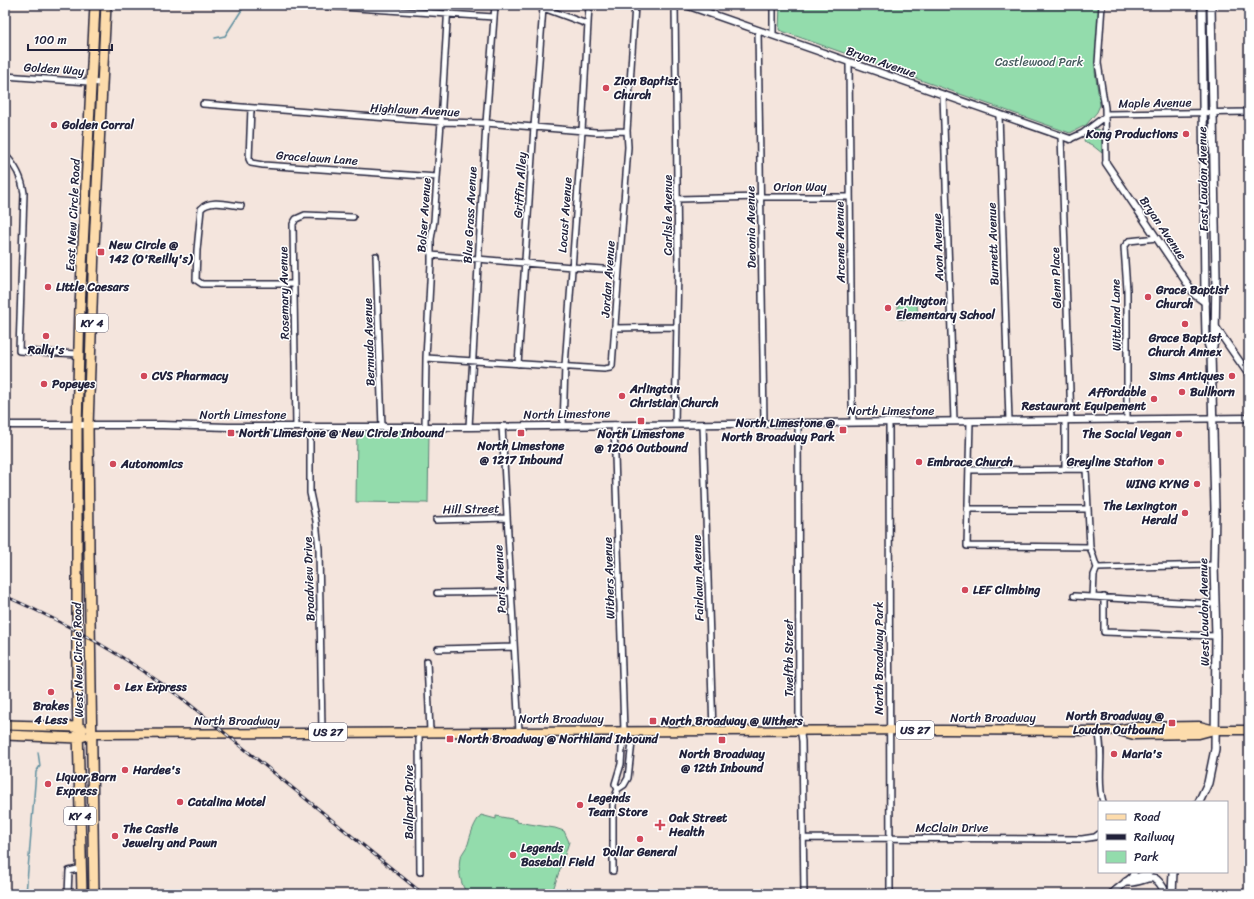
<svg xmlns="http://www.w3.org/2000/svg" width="1254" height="899" font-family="Sriracha,sans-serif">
  <rect width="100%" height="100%" fill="#f4e5dd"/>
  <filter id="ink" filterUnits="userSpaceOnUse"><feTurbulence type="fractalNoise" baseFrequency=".025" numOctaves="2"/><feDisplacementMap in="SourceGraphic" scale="8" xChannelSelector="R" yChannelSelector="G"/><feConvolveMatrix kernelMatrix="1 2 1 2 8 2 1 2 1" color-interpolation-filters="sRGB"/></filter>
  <g filter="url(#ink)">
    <!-- green -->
    <path fill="#93dcac" stroke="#5a7f74" d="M780 5H1100L1095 72 1100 105 1097 112 1086 125 1070 133 779 30Z
      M1096 129 1100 130 1102 133V153L1092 145 1084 141 1085 137Z
      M917 303 918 319H898V304Z
      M357 430 429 431 428 503 356 502Z
      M481 815 496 819V816L517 820V822L555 828 564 831 569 842 553 890 551 889 546 894H468C460 886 458 868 460 858 462 853 466 849 468 844 471 833 474 823 481 815Z"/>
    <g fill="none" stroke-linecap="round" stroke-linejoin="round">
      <!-- stream -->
      <path stroke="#5f8f9f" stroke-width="1.5" d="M215 38 225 36 245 5
        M26 894 36 772 40 766 38 752"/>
      <!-- minor casing -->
      <g stroke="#22223b" stroke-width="8">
        <path id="minor" d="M310 5 494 17
          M535 5 587 24
          M1102 5 1098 63 1105 108 1106 163
          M758 30 764 423
          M773 35V5
          M849 62 852 401 853 422
          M5 76 102 83
          M943 95 954 421
          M203 104 441 122 486 123 596 132 627 131
          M251 108 249 159 251 163 263 165 437 177
          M999 115 1009 421
          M1061 136 1071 420
          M1070 139 1083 133 1108 114 1249 112
          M5 155C16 166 22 178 24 193L19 351 79 354
          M678 199 761 197H850
          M241 206C229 205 210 199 201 209L197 250 196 280 202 284H293
          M431 255 572 267 618 270
          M376 256 382 427
          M615 328 676 327
          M426 358 604 369 610 368 612 366 628 147 627 131 635 5
          M518 364 534 127 543 8
          M1127 419V290L1124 247 1129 241 1157 238
          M798 422 799 722 802 741 804 894
          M889 423 890 894
          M675 424 678 268 675 5
          M614 425 624 731 622 749 621 764 615 784 618 789
          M703 425 713 731
          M502 426 519 731
          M563 426 565 366 582 131 589 5
          M296 427 293 224 296 219 305 215 353 217
          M310 427V493L316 521 319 549 322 732
          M425 427 426 358 431 263V239L434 221 441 122 448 5
          M469 427 486 123 495 5
          M1065 469V420
          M969 470 1086 469 1090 547 967 546 970 421
          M967 509H1087
          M436 520 507 518
          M1090 547 1097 568 1094 575 1093 597
          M1097 568 1214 565
          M437 593 511 592
          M1074 596 1215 604
          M1104 597V632L1216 636
          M438 649 514 647
          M427 661 430 732
          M1098 731C1105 754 1096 779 1103 802
          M419 732 420 872
          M803 838 1082 839 1095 837 1099 834
          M613 871V801L618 789 624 785 628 778 632 742 624 731
          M68 894 69 871 82 868"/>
      </g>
      <!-- tertiary casing -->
      <g stroke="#22223b" stroke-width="9">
        <path id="tertiary" d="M686 5 1070 139
          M1106 163 1195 295 1206 303
          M1215 326 1249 375
          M5 425H162L228 427H469L1249 418
          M1132 877H1138L1149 872
          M1111 894 1132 877 1134 872"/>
      </g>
      <!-- secondary casing -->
      <g stroke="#22223b" stroke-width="10">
        <path id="secondary" d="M1211 353 1215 339 1216 275 1211 5
          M1199 802 1208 783 1215 749 1216 636 1214 565 1215 509 1211 353 1206 336 1205 295 1202 5
          M1126 882C1147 884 1153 865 1166 894
          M1172 894 1173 872"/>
      </g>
      <!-- primary casing -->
      <g stroke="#22223b" stroke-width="11">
        <path id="primary" d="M1119 731 1134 735 1199 734 1214 730
          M91 734 942 730 1098 731 1117 730 1133 727 1199 726 1215 730H1249"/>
      </g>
      <!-- trunk casing -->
      <g stroke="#22223b" stroke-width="12">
        <path id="trunk" d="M5 725 78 727 83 729
          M5 735 78 738 84 736
          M82 894 77 687V426L80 307 95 5
          M94 894 89 550 88 426 94 247 106 5"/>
      </g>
      <!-- minor -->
      <use href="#minor" stroke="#fff" stroke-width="5"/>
      <!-- tertiary -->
      <use href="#tertiary" stroke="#fff" stroke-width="6"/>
      <!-- secondary -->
      <use href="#secondary" stroke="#fff" stroke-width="7"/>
      <!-- primary -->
      <use href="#primary" stroke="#fddcac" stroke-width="8"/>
      <!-- trunk -->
      <use href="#trunk" stroke="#fddcac" stroke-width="9"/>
      <!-- rail casing -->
      <g stroke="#22223b" stroke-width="3">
        <path id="rail" d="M5 596C69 624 127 657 183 699L423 894"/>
      </g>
      <!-- rail -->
      <use href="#rail" stroke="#fff" stroke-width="1.5" stroke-dasharray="4.5" stroke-linecap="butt"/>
    </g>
  </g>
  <!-- markers -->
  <g fill="#d1495b" stroke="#fff" stroke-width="1.5">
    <circle cx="606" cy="88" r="4"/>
    <circle cx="54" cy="125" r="4"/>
    <circle cx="1186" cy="134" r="4"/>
    <rect x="97" y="248" width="8" height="8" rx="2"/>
    <circle cx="48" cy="287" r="4"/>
    <circle cx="1148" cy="297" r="4"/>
    <circle cx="888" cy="308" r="4"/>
    <circle cx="1185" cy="324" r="4"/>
    <circle cx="46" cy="336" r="4"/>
    <circle cx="144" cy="376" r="4"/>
    <circle cx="1232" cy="376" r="4"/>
    <circle cx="44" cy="384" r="4"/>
    <circle cx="1182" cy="392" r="4"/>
    <circle cx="622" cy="396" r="4"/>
    <circle cx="1154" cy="399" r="4"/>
    <rect x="637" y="417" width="8" height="8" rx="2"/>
    <rect x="839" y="426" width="8" height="8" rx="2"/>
    <rect x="227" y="429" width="8" height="8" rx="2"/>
    <rect x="517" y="429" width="8" height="8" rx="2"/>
    <circle cx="1179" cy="434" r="4"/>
    <circle cx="919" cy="462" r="4"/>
    <circle cx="1161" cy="462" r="4"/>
    <circle cx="113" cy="464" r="4"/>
    <circle cx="1197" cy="484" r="4"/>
    <circle cx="1185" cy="513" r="4"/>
    <circle cx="965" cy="590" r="4"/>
    <circle cx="117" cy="687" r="4"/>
    <circle cx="51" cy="692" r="4"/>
    <rect x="649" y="717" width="8" height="8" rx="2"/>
    <rect x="1168" y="719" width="8" height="8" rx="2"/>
    <rect x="446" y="735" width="8" height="8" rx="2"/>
    <rect x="718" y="736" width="8" height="8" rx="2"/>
    <circle cx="1114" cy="754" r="4"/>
    <circle cx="125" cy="770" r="4"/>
    <circle cx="48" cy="784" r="4"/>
    <circle cx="180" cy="802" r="4"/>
    <circle cx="580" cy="805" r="4"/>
    <path d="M658 819h4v4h4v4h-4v4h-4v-4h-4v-4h4z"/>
    <circle cx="115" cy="836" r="4"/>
    <circle cx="640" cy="839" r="4"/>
    <circle cx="513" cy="855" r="4"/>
  </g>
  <g text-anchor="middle" stroke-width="3" stroke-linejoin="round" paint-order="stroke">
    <!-- shield labels -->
    <g fill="#fff" stroke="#646476" stroke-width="1">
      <rect x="76" y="314" width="32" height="18" rx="3"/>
      <rect x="896" y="721" width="38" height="18" rx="3"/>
      <rect x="309" y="723" width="38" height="18" rx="3"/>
      <rect x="64" y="807" width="32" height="18" rx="3"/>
    </g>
    <g font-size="11" font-weight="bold" fill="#22223b">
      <text x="92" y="327">KY 4</text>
      <text x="915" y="734">US 27</text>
      <text x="328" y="736">US 27</text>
      <text x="80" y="820">KY 4</text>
    </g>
    <!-- street labels -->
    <g font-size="12" fill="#22223b" stroke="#fff">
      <text transform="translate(881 62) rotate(19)" y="4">Bryan Avenue</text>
      <text transform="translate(54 69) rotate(4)" y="4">Golden Way</text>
      <text transform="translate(1155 103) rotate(-1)" y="4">Maple Avenue</text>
      <text transform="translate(415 110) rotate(3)" y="4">Highlawn Avenue</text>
      <text transform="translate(317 158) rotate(4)" y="4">Gracelawn Lane</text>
      <text transform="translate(1203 179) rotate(-91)" y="4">East Loudon Avenue</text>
      <text transform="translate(520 185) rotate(-86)" y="4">Griffin Alley</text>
      <text x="800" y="191">Orion Way</text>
      <text transform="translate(73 215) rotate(-87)" y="4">East New Circle Road</text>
      <text transform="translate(424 215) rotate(-86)" y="4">Bolser Avenue</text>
      <text transform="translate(470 215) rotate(-87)" y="4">Blue Grass Avenue</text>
      <text transform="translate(565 215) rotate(-86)" y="4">Locust Avenue</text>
      <text transform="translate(668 215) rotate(-90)" y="4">Carlisle Avenue</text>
      <text transform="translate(751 227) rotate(-91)" y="4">Devonia Avenue</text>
      <text transform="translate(1163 228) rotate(56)" y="4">Bryan Avenue</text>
      <text transform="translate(840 242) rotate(-91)" y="4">Arceme Avenue</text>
      <text transform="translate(993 244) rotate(-92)" y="4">Burnett Avenue</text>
      <text transform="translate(938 247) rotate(-92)" y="4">Avon Avenue</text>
      <text transform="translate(1056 278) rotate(-92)" y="4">Glenn Place</text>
      <text transform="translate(608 279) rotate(-86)" y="4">Jordan Avenue</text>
      <text transform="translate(284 293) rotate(-91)" y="4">Rosemary Avenue</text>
      <text transform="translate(1116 315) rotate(-91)" y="4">Wittland Lane</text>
      <text transform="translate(369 342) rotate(-92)" y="4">Bermuda Avenue</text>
      <text x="891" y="415">North Limestone</text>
      <text transform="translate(567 414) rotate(-1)" y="4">North Limestone</text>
      <text x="243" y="419">North Limestone</text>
      <text transform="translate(471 509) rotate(-1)" y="4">Hill Street</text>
      <text transform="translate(609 578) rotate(-92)" y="4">Withers Avenue</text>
      <text transform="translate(698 578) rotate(-92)" y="4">Fairlawn Avenue</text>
      <text transform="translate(309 579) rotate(-92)" y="4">Broadview Drive</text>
      <text transform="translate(500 579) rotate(-93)" y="4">Paris Avenue</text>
      <text transform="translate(1204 612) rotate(-91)" y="4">West Loudon Avenue</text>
      <text transform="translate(789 658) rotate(-90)" y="4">Twelfth Street</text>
      <text transform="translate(879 658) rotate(-90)" y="4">North Broadway Park</text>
      <text transform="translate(78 660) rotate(-91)" y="4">West New Circle Road</text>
      <text x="993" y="722">North Broadway</text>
      <text x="561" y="723">North Broadway</text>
      <text x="237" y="725">North Broadway</text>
      <text transform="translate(409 802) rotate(-90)" y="4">Ballpark Drive</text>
      <text x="952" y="832">McClain Drive</text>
    </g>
    <!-- park labels -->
    <g font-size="12" fill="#445a5d" stroke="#fff">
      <text x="1039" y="66">Castlewood Park</text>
    </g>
    <!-- poi labels -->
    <g font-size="12" font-weight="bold" fill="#22223b" stroke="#fff" text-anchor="start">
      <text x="614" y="85">Zion Baptist<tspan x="614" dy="14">Church</tspan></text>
      <text x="62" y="129">Golden Corral</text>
      <text x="1178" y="138" text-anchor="end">Kong Productions</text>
      <text x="109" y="249">New Circle @<tspan x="109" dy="14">142 (O'Reilly's)</tspan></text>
      <text x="56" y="291">Little Caesars</text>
      <text x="1156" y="294">Grace Baptist<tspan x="1156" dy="14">Church</tspan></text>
      <text x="896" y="305">Arlington<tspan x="896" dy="14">Elementary School</tspan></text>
      <text x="1185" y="342" text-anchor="middle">Grace Baptist<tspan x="1185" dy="14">Church Annex</tspan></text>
      <text x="46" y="354" text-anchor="middle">Rally's</text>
      <text x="152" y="380">CVS Pharmacy</text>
      <text x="1224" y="380" text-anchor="end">Sims Antiques</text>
      <text x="52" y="388">Popeyes</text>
      <text x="630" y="393">Arlington<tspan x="630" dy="14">Christian Church</tspan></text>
      <text x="1146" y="396" text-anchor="end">Affordable<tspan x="1146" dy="14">Restaurant Equipement</tspan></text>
      <text x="1190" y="396">Bullhorn</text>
      <text x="835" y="427" text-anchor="end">North Limestone @<tspan x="835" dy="14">North Broadway Park</tspan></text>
      <text x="239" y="437">North Limestone @ New Circle Inbound</text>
      <text x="641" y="438" text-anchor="middle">North Limestone<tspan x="641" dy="14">@ 1206 Outbound</tspan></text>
      <text x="1171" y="438" text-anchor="end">The Social Vegan</text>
      <text x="521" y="450" text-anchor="middle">North Limestone<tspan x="521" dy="14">@ 1217 Inbound</tspan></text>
      <text x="927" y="466">Embrace Church</text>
      <text x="1153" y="466" text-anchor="end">Greyline Station</text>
      <text x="121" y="468">Autonomics</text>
      <text x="1189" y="488" text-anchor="end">WING KYNG</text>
      <text x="1177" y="510" text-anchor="end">The Lexington<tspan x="1177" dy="14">Herald</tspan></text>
      <text x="973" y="594">LEF Climbing</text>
      <text x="125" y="691">Lex Express</text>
      <text x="51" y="710" text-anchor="middle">Brakes<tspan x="51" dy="14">4 Less</tspan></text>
      <text x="1164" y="720" text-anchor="end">North Broadway @<tspan x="1164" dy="14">Loudon Outbound</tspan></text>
      <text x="661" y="725">North Broadway @ Withers</text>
      <text x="458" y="743">North Broadway @ Northland Inbound</text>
      <text x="722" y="758" text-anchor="middle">North Broadway<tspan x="722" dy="14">@ 12th Inbound</tspan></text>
      <text x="1122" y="758">Maria's</text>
      <text x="133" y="774">Hardee's</text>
      <text x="56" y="781">Liquor Barn<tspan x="56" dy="14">Express</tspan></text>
      <text x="588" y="802">Legends<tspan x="588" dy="14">Team Store</tspan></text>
      <text x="188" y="806">Catalina Motel</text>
      <text x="669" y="822">Oak Street<tspan x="669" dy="14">Health</tspan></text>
      <text x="123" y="833">The Castle<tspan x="123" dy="14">Jewelry and Pawn</tspan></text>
      <text x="521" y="852">Legends<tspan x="521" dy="14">Baseball Field</tspan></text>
      <text x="640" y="856" text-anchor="middle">Dollar General</text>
    </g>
  </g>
  <!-- margin -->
  <rect width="1254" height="899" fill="none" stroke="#fff" stroke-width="20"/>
  <rect x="10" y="10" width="1234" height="879" fill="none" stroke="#22223b" stroke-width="1.5" filter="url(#ink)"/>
  <!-- legend -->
  <rect x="1098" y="801" width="130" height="72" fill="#ffffff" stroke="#a7a7b1"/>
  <rect x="1106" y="814" width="20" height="6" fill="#fddcac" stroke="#a7a7b1"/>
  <text x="1134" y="821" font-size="12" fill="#22223b">Road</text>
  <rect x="1106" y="834" width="20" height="6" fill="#22223b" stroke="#a7a7b1"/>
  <text x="1134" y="841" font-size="12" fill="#22223b">Railway</text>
  <rect x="1106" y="851" width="20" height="12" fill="#93dcac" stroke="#a7a7b1"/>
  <text x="1134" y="861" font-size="12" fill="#22223b">Park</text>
  <!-- scale -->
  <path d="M28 44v6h84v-6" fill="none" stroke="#22223b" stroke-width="2"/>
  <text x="34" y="44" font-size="12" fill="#22223b" stroke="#ffffff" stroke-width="3" paint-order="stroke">100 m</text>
</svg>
